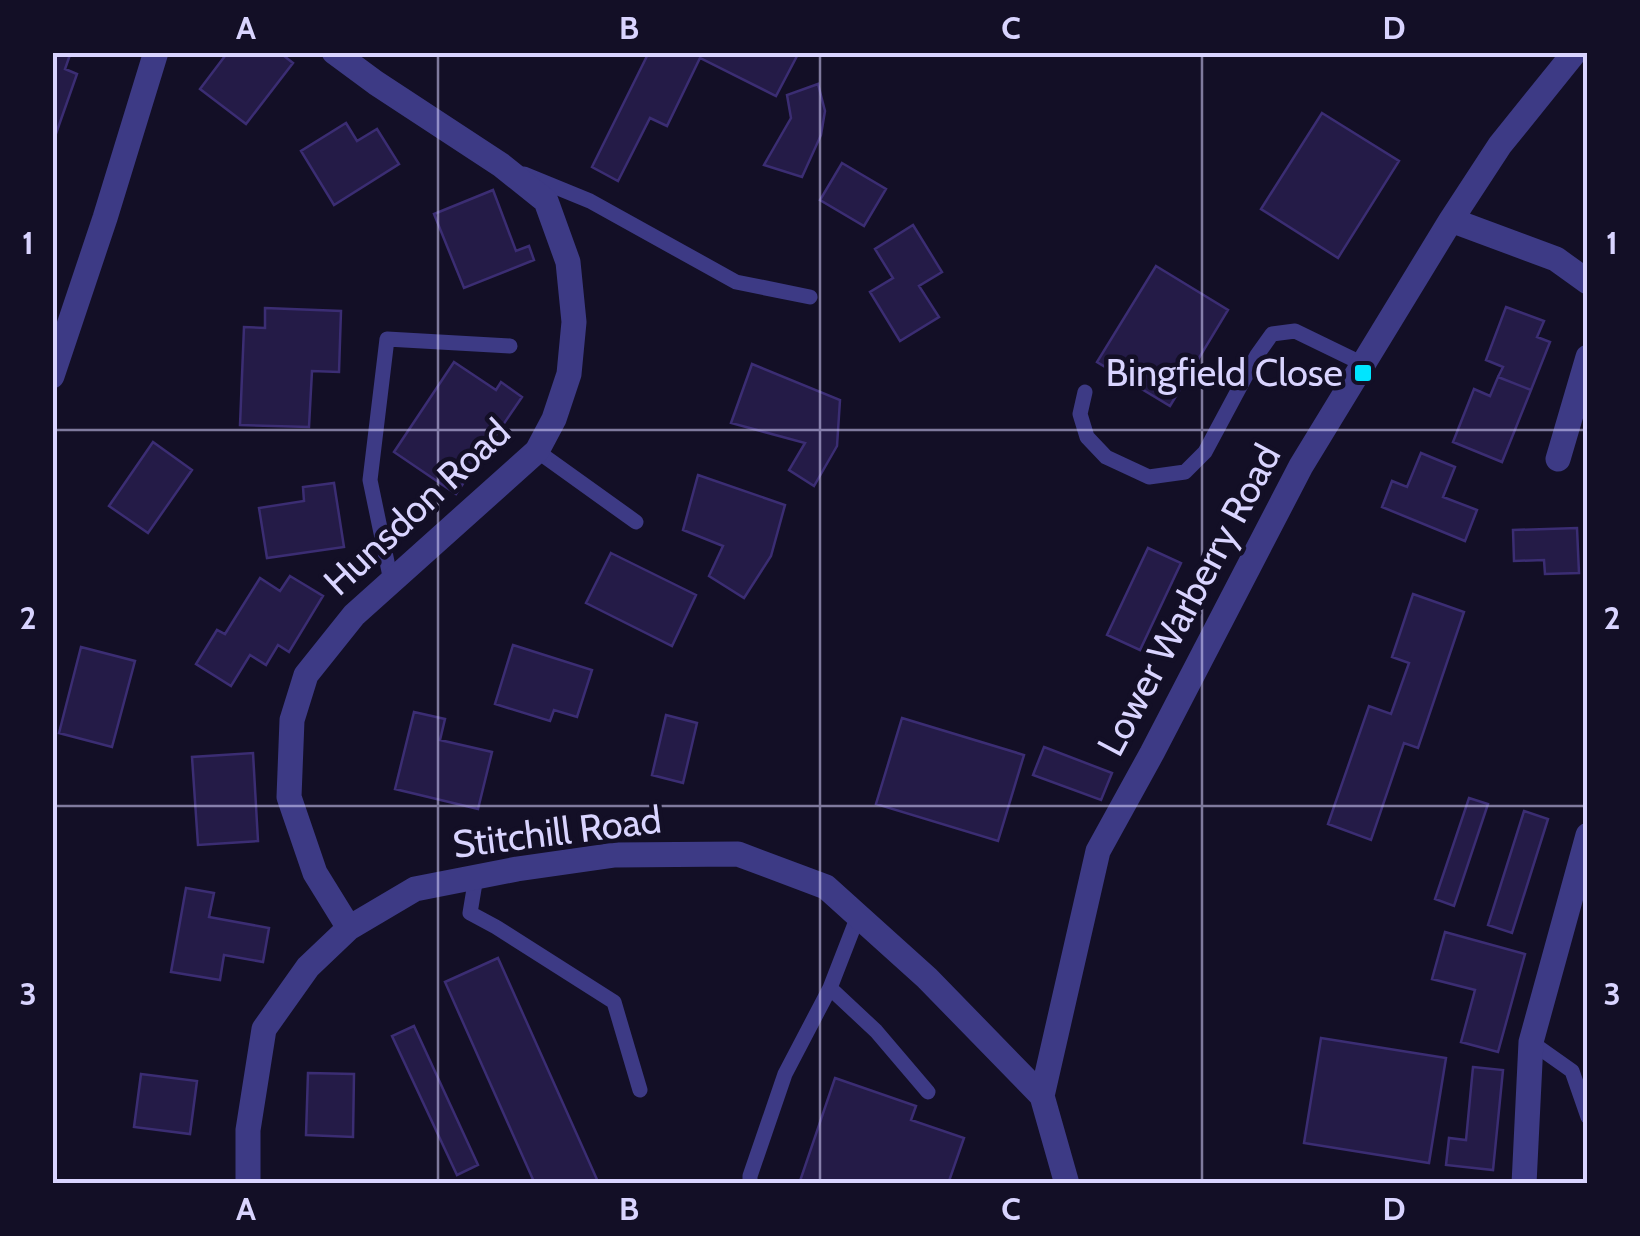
<svg xmlns="http://www.w3.org/2000/svg" width="1640" height="1236" font-family="Cabin,sans-serif">
  <rect width="100%" height="100%" fill="#130f26"/>
  <!-- building -->
  <path fill="#241b47" stroke="#3b2d73" stroke-width="2.5" d="M52 52H71L65 69 77 74 52 145Z
    M228 52H279L293 63 246 124 200 89Z
    M649 52H790L797 56 776 96 700 58 667 126 650 118 618 181 592 167Z
    M818 84 825 111 821 135 802 177 764 165 791 118 787 95Z
    M1322 113 1399 161 1338 258 1261 209Z
    M346 123 357 141 377 129 399 164 334 205 301 151Z
    M842 163 886 189 864 226 820 200Z
    M493 190 516 251 529 246 534 260 464 288 434 214Z
    M913 225 942 272 919 286 939 317 900 341 870 292 893 278 875 249Z
    M1156 266 1228 310 1170 406 1097 362Z
    M1506 307 1544 321 1537 337 1550 342 1531 390 1498 377 1503 367 1486 360Z
    M265 308 341 311 339 372 312 371 309 427 240 425 244 327 265 328Z
    M454 362 496 390 501 382 522 397 456 494 394 452Z
    M752 364 840 400 837 446 814 486 789 470 805 443 731 423Z
    M1498 377 1531 390 1502 462 1453 442 1474 389 1490 396Z
    M153 442 192 470 148 533 109 506Z
    M1421 453 1455 467 1443 497 1477 510 1465 541 1382 507 1392 481 1407 487Z
    M698 475 785 505 771 556 744 598 709 576 723 546 683 530Z
    M334 483 344 547 267 558 259 508 304 501 303 487Z
    M1577 528 1579 573 1545 574 1544 560 1514 561 1513 530Z
    M1148 548 1181 563 1140 650 1107 635Z
    M611 553 696 595 672 646 586 603Z
    M290 576 323 596 289 652 278 645 266 665 250 655 231 686 196 664 217 630 225 634 260 578 280 591Z
    M1413 594 1464 612 1418 748 1404 743 1371 840 1328 824 1369 706 1391 714 1409 663 1392 657Z
    M513 645 592 670 577 717 554 710 550 721 495 704Z
    M81 647 135 661 112 747 59 733Z
    M414 712 445 719 440 740 492 752 478 809 395 789Z
    M666 715 697 723 683 783 652 775Z
    M902 718 1024 755 998 841 876 804Z
    M1044 747 1112 773 1101 800 1033 775Z
    M253 753 258 841 198 845 192 757Z
    M1469 798 1488 804 1454 906 1435 899Z
    M1524 811 1548 819 1512 933 1488 925Z
    M186 888 214 893 209 917 269 928 263 962 224 955 220 980 171 972Z
    M1445 932 1525 954 1498 1052 1461 1042 1475 990 1432 979Z
    M498 958 599 1184H535L445 982Z
    M414 1026 478 1165 457 1175 392 1036Z
    M1321 1038 1446 1058 1429 1163 1304 1143Z
    M1473 1067 1503 1070 1493 1170 1446 1165 1449 1138 1466 1140Z
    M308 1073 354 1074 353 1137 306 1135Z
    M141 1074 197 1081 190 1134 134 1127Z
    M835 1078 916 1106 911 1120 964 1138 948 1184H799Z"/>
  <g fill="none" stroke-linecap="round" stroke-linejoin="round">
    <!-- service -->
    <path stroke="#3d3a85" stroke-width="15" d="M524 174 590 201 736 282 810 297
      M1085 392 1080 414 1087 437 1106 457 1149 477 1185 472 1205 452 1257 355 1272 334 1295 331 1363 364
      M537 451 636 522
      M391 581 370 480 387 339 510 346
      M476 877 470 913 496 927 614 1002 640 1090
      M830 988 876 1031 928 1092
      M1531 1042 1572 1071 1588 1117
      M750 1184V1176L785 1074 830 988 858 916"/>
    <!-- minor -->
    <path stroke="#3d3a85" stroke-width="25" d="M334 52 376 83 501 165 546 201 568 262 574 322 569 374 554 419 537 451 354 615 306 675 292 720 289 797 315 873 349 928
      M1451 220 1556 259 1588 282
      M52 376 105 218 156 52
      M1558 459 1588 357
      M248 1184V1130L264 1029 308 967 349 928 415 889 517 869 615 855 738 854 826 887 927 978 1042 1096
      M1067 1184 1042 1096 1098 851 1152 753 1301 466 1451 220 1500 145 1575 52
      M1524 1184 1531 1042 1588 835"/>
  </g>
  <!-- grid -->
  <path fill="none" stroke="#d9d4ff" stroke-width="2.5" stroke-opacity="0.55" d="M438 52V1184M820 52V1184M1202 52V1184M52 430H1588M52 806H1588"/>
  <!-- markers -->
  <rect fill="#00e5ff" stroke="#130f26" stroke-width="4" x="1353" y="363" width="20" height="20" rx="5"/>
  <g text-anchor="middle" stroke-width="9" stroke-linejoin="round" paint-order="stroke">
    <!-- poi labels -->
    <g font-size="38" fill="#d9d4ff" stroke="#130f26" text-anchor="end">
      <text x="1343" y="386">Bingfield Close</text>
    </g>
    <!-- street labels -->
    <g font-size="38" fill="#d9d4ff" stroke="#130f26">
      <text transform="translate(417 507) rotate(-43)" y="13">Hunsdon Road</text>
      <text transform="translate(1189 600) rotate(-62)" y="13">Lower Warberry Road</text>
      <text transform="translate(557 832) rotate(-7)" y="13">Stitchill Road</text>
    </g>
  </g>
  <!-- border -->
  <rect width="1640" height="1236" fill="none" stroke="#130f26" stroke-width="110"/>
  <rect x="55" y="55" width="1530" height="1126" fill="none" stroke="#d9d4ff" stroke-width="4"/>
  <g font-size="32" text-anchor="middle" font-weight="bold" fill="#d9d4ff">
    <text x="246" y="39">A</text>
    <text x="629" y="39">B</text>
    <text x="1011" y="39">C</text>
    <text x="1394" y="39">D</text>
    <text x="28" y="254">1</text>
    <text x="1612" y="254">1</text>
    <text x="28" y="629">2</text>
    <text x="1612" y="629">2</text>
    <text x="28" y="1005">3</text>
    <text x="1612" y="1005">3</text>
    <text x="246" y="1220">A</text>
    <text x="629" y="1220">B</text>
    <text x="1011" y="1220">C</text>
    <text x="1394" y="1220">D</text>
  </g>
</svg>
